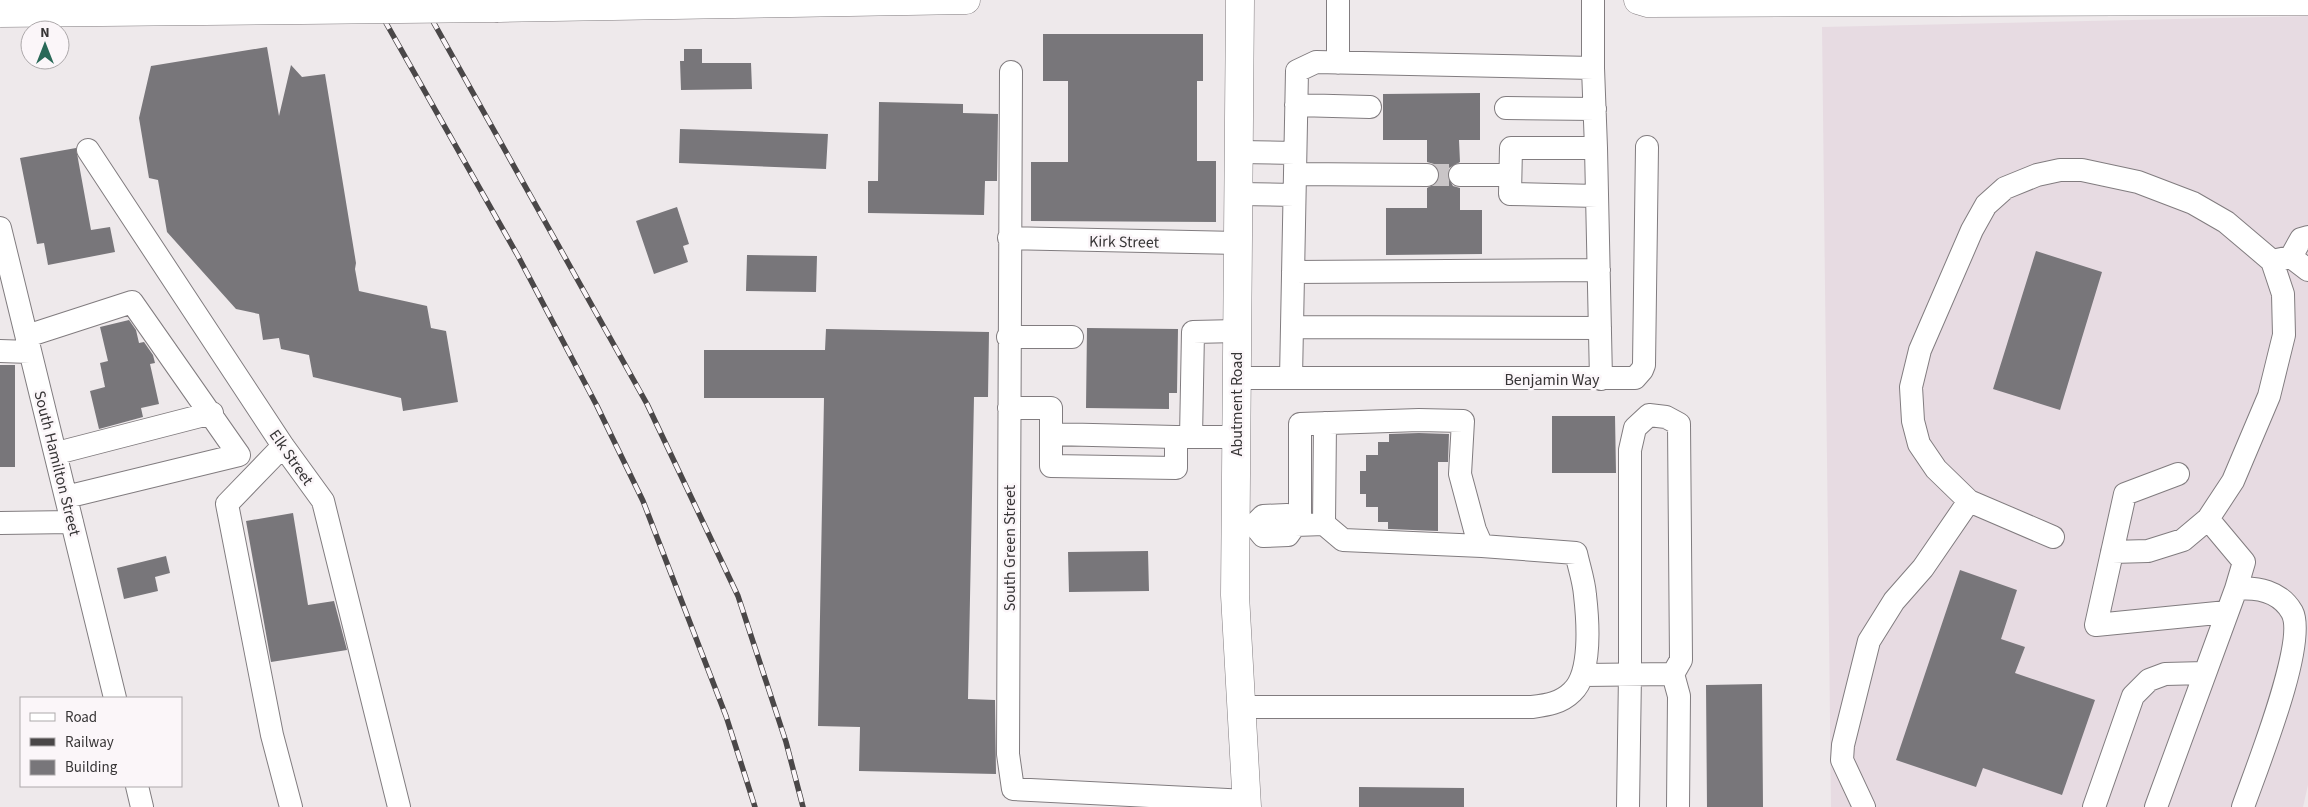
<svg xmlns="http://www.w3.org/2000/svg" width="2308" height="807" font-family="'Source Sans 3',sans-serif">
  <rect width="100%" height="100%" fill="#eee9eb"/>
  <!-- built -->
  <path fill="#e7dbe2" d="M2308 16V785L2303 807H1831L1822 27Z"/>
  <!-- building -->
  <path fill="#78767a" d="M1043 34H1203V81H1197V161H1216V222L1031 221V162H1068V81H1043Z
    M267 47 279 116 291 65 302 77 325 74 356 263 355 269 359 291 427 306 431 328 446 331 458 402 403 411 401 398 313 377 309 355 281 349 279 338 263 340 259 314 236 309 167 232 158 180 149 178 139 118 151 66Z
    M684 49H702V63H751L752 89 681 90 680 61H684Z
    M1480 93V140H1459L1460 162 1449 168 1447 175 1453 186 1460 188V210H1482V254L1386 255V208H1427V188L1438 182 1440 175 1434 164 1427 162V140H1383V94Z
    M879 102 963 104V113L998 114 997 181H985L984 215 868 213V181H878Z
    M680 129 828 134 826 169 679 163Z
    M76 148 91 230 110 227 115 252 48 265 44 243 37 244 20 158Z
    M677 207 689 244 683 246 688 262 654 274 636 221Z
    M2036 251 2102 272 2060 410 1993 389Z
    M747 255 817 256 816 292 746 291Z
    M129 320 136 330 139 343 144 342 153 355 155 363 150 364 159 404 141 408 143 417 99 429 90 391 105 387 100 363 108 361 100 327Z
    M1087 328 1178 329 1177 393H1169V409L1086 408Z
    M826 329 989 332 988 397H974L968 699 995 700 996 774 859 771 860 727 818 726 824 398H704V350H825Z
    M0 365H15V467H0Z
    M1552 416H1615L1616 473H1552Z
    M1419 433 1449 434 1448 462H1438V531L1388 529V522H1378V507H1366V494H1360V471H1366V455H1378V442H1389V434Z
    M293 513 308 605 334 601 347 650 271 662 246 521Z
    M1148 551 1149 591 1069 592 1068 552Z
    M166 556 170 573 155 577 158 591 124 599 117 568Z
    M1960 570 2017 590 2001 639 2025 647 2015 673 2095 700 2062 795 1983 768 1976 787 1896 760Z
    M1762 684 1763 807H1707L1706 685Z
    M1359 787 1464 788V807H1359Z"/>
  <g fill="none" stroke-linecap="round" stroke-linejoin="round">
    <!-- minor-tunnel -->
    <path stroke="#c9c5c7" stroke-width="22" stroke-dasharray="22 11" stroke-linecap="butt" d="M1427 175H1460"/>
    <!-- minor casing -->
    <g stroke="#817c7f" stroke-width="24">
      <path id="minor" d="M1593 0V68L1596 148 1601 379
        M1338 63V0
        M1011 72 1008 754 1013 789 1247 801
        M1296 105 1370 107
        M1506 108 1595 109
        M1596 148H1511L1510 194 1597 196
        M88 150 283 446 323 501 399 807
        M1239 152 1295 153
        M1295 174 1427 175
        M1460 175H1510
        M1239 194 1294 195
        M0 228 115 698
        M1009 238 1238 243
        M2291 257 2308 270
        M2272 261 2291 257 2301 239 2308 237
        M1293 272 1599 270
        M1292 327 1600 328
        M27 336 132 302 239 455 66 497
        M1008 337H1072
        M0 351 30 352
        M1236 378H1635L1642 370 1644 365 1647 147
        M1291 378 1297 71 1316 62 1593 68
        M1009 408H1051V466L1176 468V437L1051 434
        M1177 437H1236
        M1191 437 1193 332 1237 331
        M283 446 227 504 272 735 291 807
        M57 453 212 413
        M2178 474 2125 494 2096 625 2227 612
        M2208 519 2244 562 2236 589
        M0 523 72 522
        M1324 524 1325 423
        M1254 525 1263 536 1288 535 1295 525
        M1300 525V424L1419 420 1463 421 1460 474 1475 530 1482 546
        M1235 526 1254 525 1263 516 1287 515 1295 525 1324 524 1343 540 1482 546 1576 553C1579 567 1584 581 1585 595 1588 621 1592 674 1572 692 1561 703 1547 705 1532 707H1240
        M2053 537 1969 501 1936 469 1919 444 1913 421 1911 387 1920 350 1972 230 1986 205 2005 188 2037 175 2060 170H2082L2138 182 2193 203 2226 222 2272 261 2283 294 2284 335 2269 396 2233 481 2208 519 2183 540 2148 551 2112 552
        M1583 675 1673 674
        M137 786 142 807
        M1628 807 1630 674V450L1635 428 1649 415 1666 417 1679 424 1681 660 1673 674 1679 696 1678 807
        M1864 807 1842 760 1843 745 1869 641 1894 601 1923 568 1969 501
        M2094 807 2133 696 2149 680 2165 674 2205 673
        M2156 807 2236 589C2257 587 2280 591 2292 612 2308 642 2255 772 2243 807"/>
    </g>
    <!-- major casing -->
    <g stroke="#817c7f" stroke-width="29">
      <path id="major" d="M1240 0 1235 595 1247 807
        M1638 0 1648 3 2308 1
        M498 8 966 0"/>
    </g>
    <!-- minor -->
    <use href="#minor" stroke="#fff" stroke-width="22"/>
    <!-- major -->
    <use href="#major" stroke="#fff" stroke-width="28"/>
    <!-- rail casing -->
    <g stroke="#4a4748" stroke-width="5.5">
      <path id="rail" d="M373 0 518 256 597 406 643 501 726 716 755 807
        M421 0 647 404 738 596 786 742 803 807"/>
    </g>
    <!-- rail -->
    <use href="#rail" stroke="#fbf6f9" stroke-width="4" stroke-dasharray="11" stroke-linecap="butt"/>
    <!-- major-bridge casing -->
    <g stroke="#817c7f" stroke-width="29" stroke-linecap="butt">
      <path id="major-bridge" d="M0 13 498 8"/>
    </g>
    <!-- major-bridge -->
    <use href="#major-bridge" stroke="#fff" stroke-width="28"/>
  </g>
  <g text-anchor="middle" stroke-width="5" stroke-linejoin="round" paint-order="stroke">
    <!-- street labels -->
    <g font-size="16" fill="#373536" stroke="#fbf6f9">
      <text transform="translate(1124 241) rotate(1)" y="6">Kirk Street</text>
      <text x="1552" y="385">Benjamin Way</text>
      <text transform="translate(1236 404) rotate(-90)" y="6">Abutment Road</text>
      <text transform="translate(292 457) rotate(55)" y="6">Elk Street</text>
      <text transform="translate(58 463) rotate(76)" y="6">South Hamilton Street</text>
      <text transform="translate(1009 548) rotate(-90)" y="6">South Green Street</text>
    </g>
  </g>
  <!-- legend -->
  <rect x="20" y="697" width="162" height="90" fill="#fbf6f9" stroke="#ada9ab"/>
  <rect x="30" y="713" width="25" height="8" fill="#ffffff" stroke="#ada9ab"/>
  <text x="65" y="722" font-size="15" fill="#373536">Road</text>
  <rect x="30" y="738" width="25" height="8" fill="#4a4748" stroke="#ada9ab"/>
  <text x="65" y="747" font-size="15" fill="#373536">Railway</text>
  <rect x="30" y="760" width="25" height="15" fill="#78767a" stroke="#ada9ab"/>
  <text x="65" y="772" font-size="15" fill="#373536">Building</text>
  <!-- north arrow -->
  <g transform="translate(45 45)"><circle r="24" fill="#fbf6f9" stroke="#ada9ab"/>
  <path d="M0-4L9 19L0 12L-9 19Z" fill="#296958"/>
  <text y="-8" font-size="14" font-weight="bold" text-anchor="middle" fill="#373536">N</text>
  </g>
</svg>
